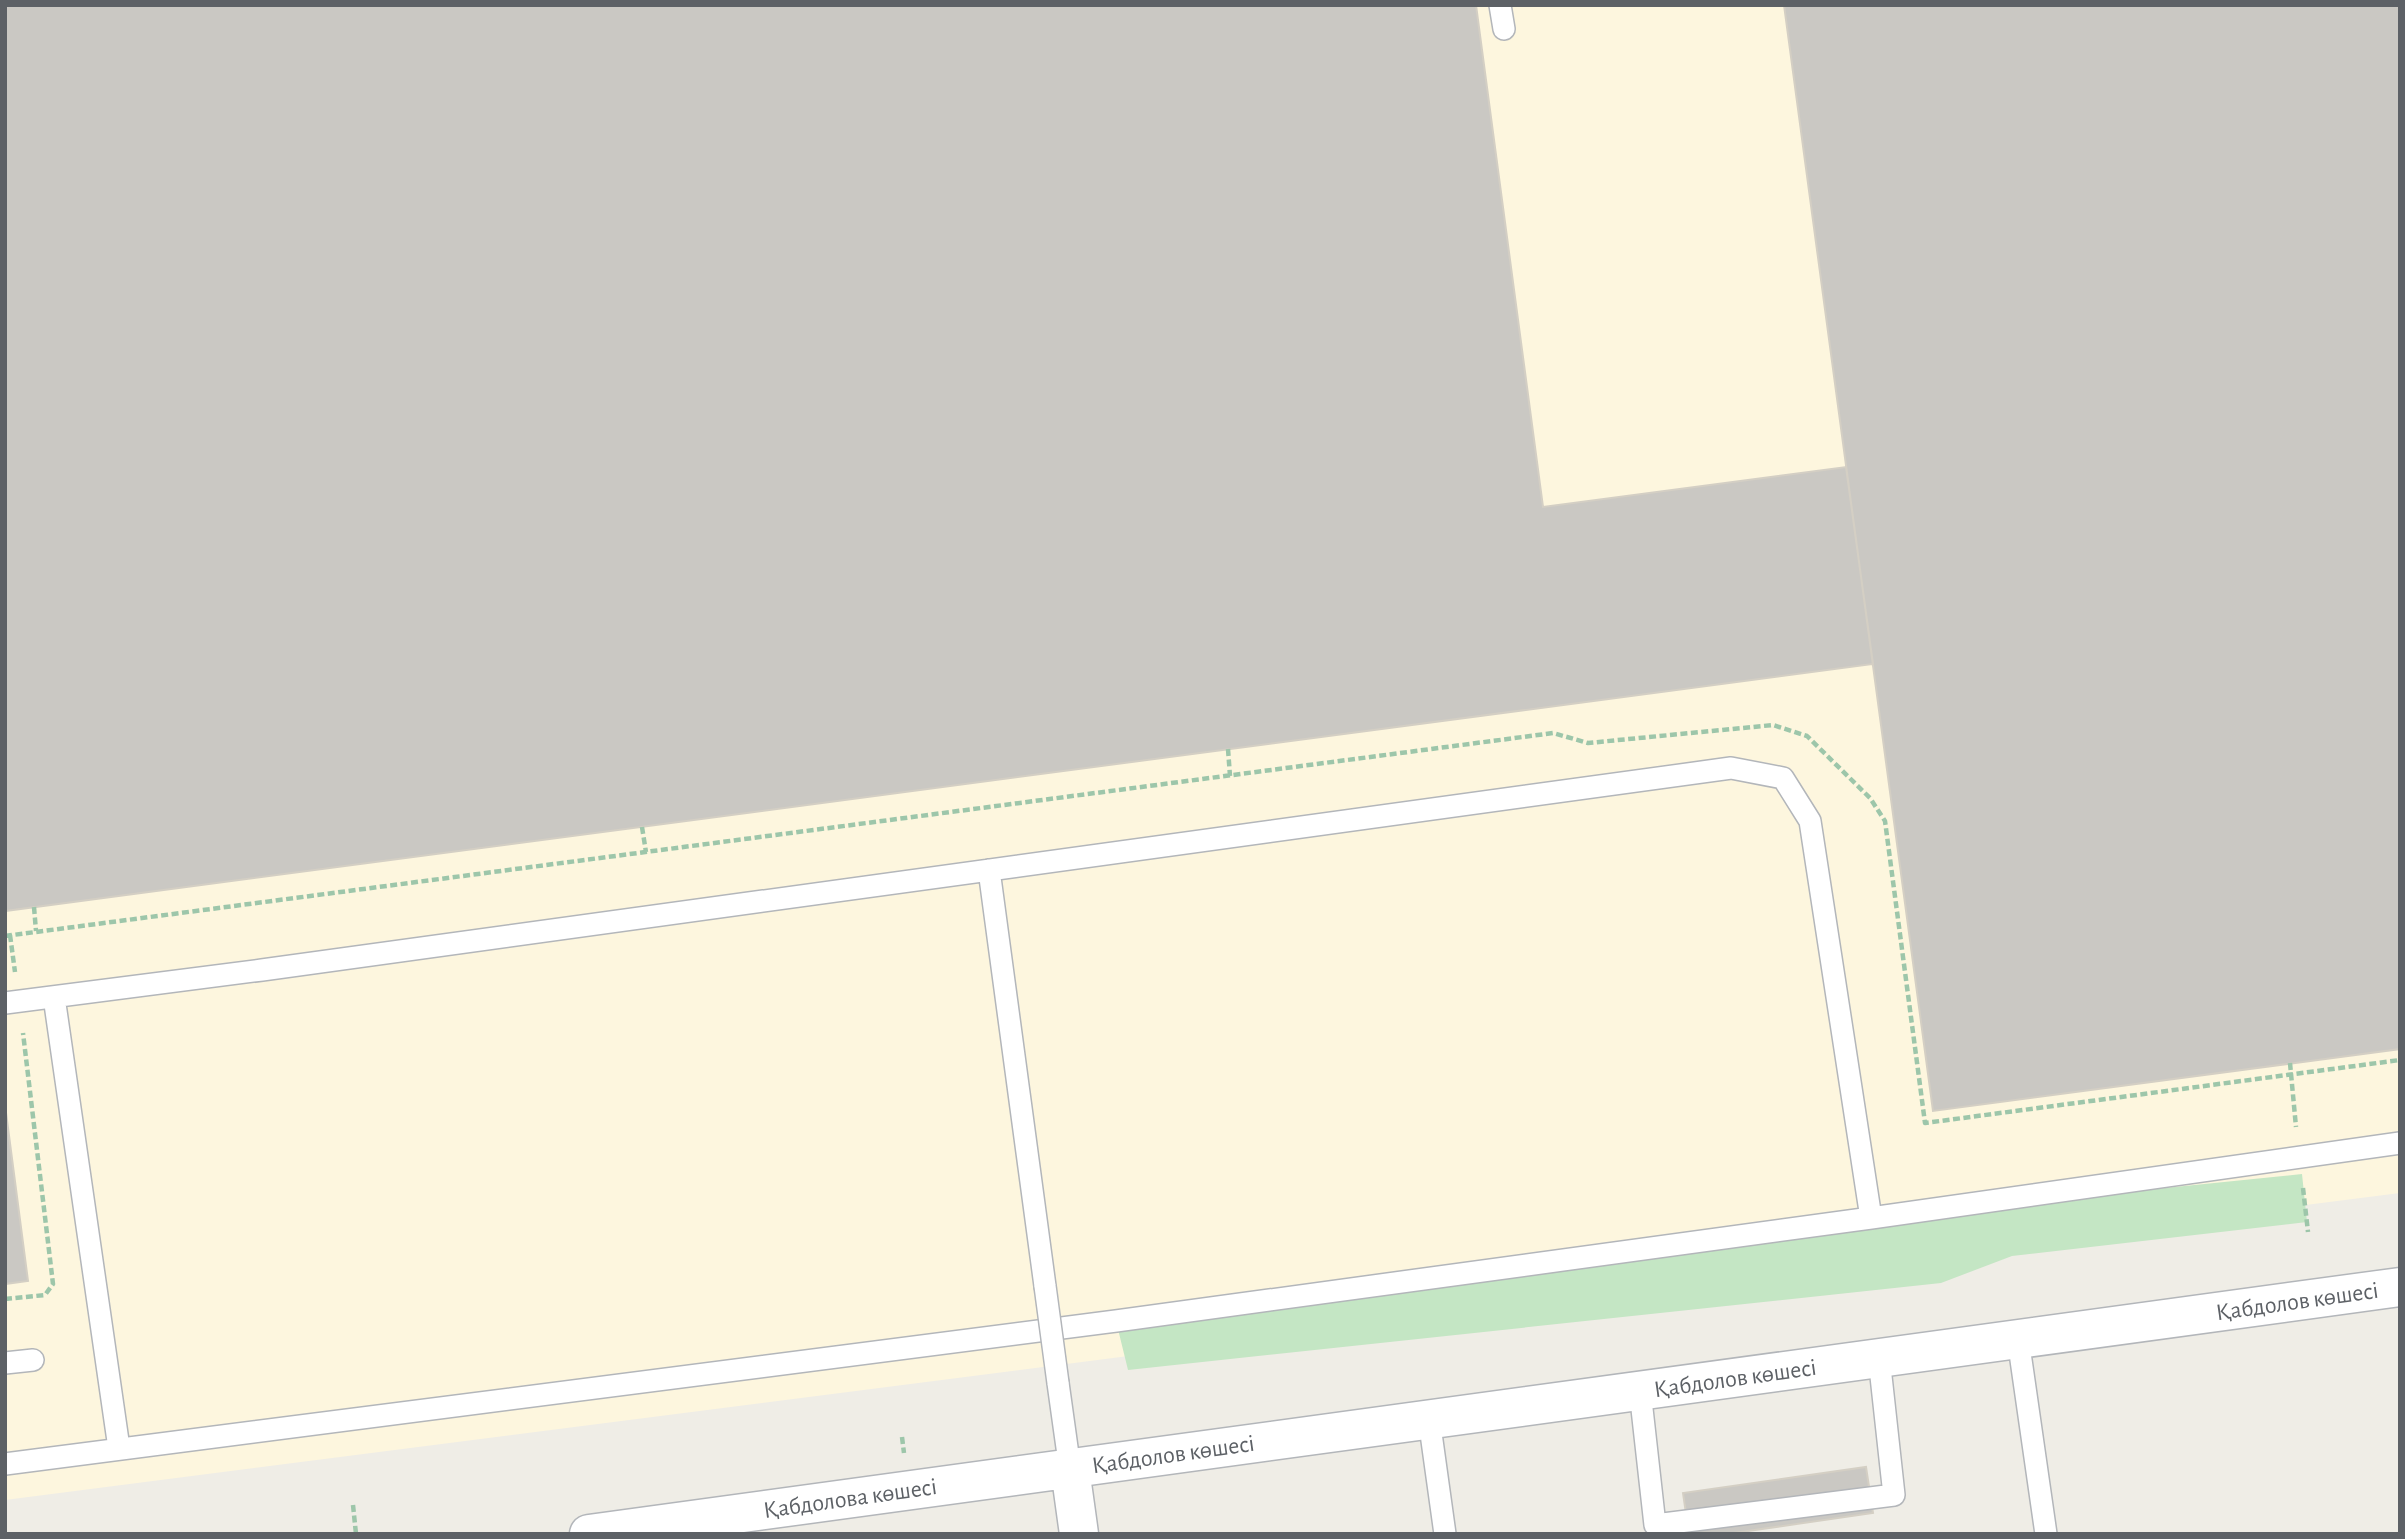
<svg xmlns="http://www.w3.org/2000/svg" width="2405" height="1539" font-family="'Alegreya Sans',sans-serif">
  <rect width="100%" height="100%" fill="#efede6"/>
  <!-- commercial -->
  <path fill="#fdf6de" d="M5 5H2400V1193L5 1500Z"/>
  <!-- green -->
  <path fill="#c4e6c4" d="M2302 1174 2307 1222 2012 1256 1941 1283 1128 1370 1116 1321 1871 1218Z"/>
  <!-- building -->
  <path fill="#cac8c3" stroke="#d4cfc4" stroke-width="2" d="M5 5H1476L1543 507 1846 467 1873 664 5 911Z
    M1784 5H2400V1049L1933 1111Z
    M5 1105 28 1281 5 1284Z
    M1866 1467 1873 1513 1727 1534H1689L1683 1493Z"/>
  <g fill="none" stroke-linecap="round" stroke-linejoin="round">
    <!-- service casing -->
    <g stroke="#b3b6ba" stroke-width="24">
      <path id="service" d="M1500 5 1504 29
        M989 870 1045 1286
        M54 997 119 1448
        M5 1003 262 970 1731 768 1783 778 1810 821 1871 1218 2400 1143
        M2018 1339 2046 1534
        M5 1363 33 1360
        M1058 1383 1070 1469
        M1640 1391 1655 1525 1894 1495 1879 1358
        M1429 1419 1445 1534
        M5 1464 1116 1321 1871 1218"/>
    </g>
    <!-- tertiary casing -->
    <g stroke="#b3b6ba" stroke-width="41">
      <path id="tertiary" d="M1070 1469 1079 1534
        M589 1534 2400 1287"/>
    </g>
    <!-- path -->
    <path stroke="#9dc6aa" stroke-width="4.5" stroke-dasharray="7 3.5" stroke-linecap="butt" d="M1228 749 1230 776
      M642 827 646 852
      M34 907 36 931
      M10 935 15 972
      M5 936 1553 733 1588 743 1773 725 1807 736 1870 798 1885 821 1925 1123 2400 1060
      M2290 1063 2296 1127
      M2303 1188 2308 1232
      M5 1299 45 1295 53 1284 23 1033
      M902 1437 904 1453
      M353 1505 356 1534"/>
    <!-- service -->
    <use href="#service" stroke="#fff" stroke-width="21"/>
    <!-- tertiary -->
    <use href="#tertiary" stroke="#fff" stroke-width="38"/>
    <!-- service-bridge casing -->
    <g stroke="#b3b6ba" stroke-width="24" stroke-linecap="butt">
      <path id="service-bridge" d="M1045 1286 1058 1383"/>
    </g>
    <!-- service-bridge -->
    <use href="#service-bridge" stroke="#fff" stroke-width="21"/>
  </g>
  <g text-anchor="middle" stroke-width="5" stroke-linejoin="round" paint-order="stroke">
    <!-- street labels -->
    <g font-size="24" fill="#5d6166" stroke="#fff">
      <text transform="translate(2297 1301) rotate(-8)" y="8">Қабдолов көшесі</text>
      <text transform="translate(1735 1378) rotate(-8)" y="8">Қабдолов көшесі</text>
      <text transform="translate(1173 1454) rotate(-8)" y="8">Қабдолов көшесі</text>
      <text transform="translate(850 1498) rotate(-8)" y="8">Қабдолова көшесі</text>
    </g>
  </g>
  <!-- border -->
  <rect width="2405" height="1539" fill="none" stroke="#5d6166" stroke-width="14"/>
</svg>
